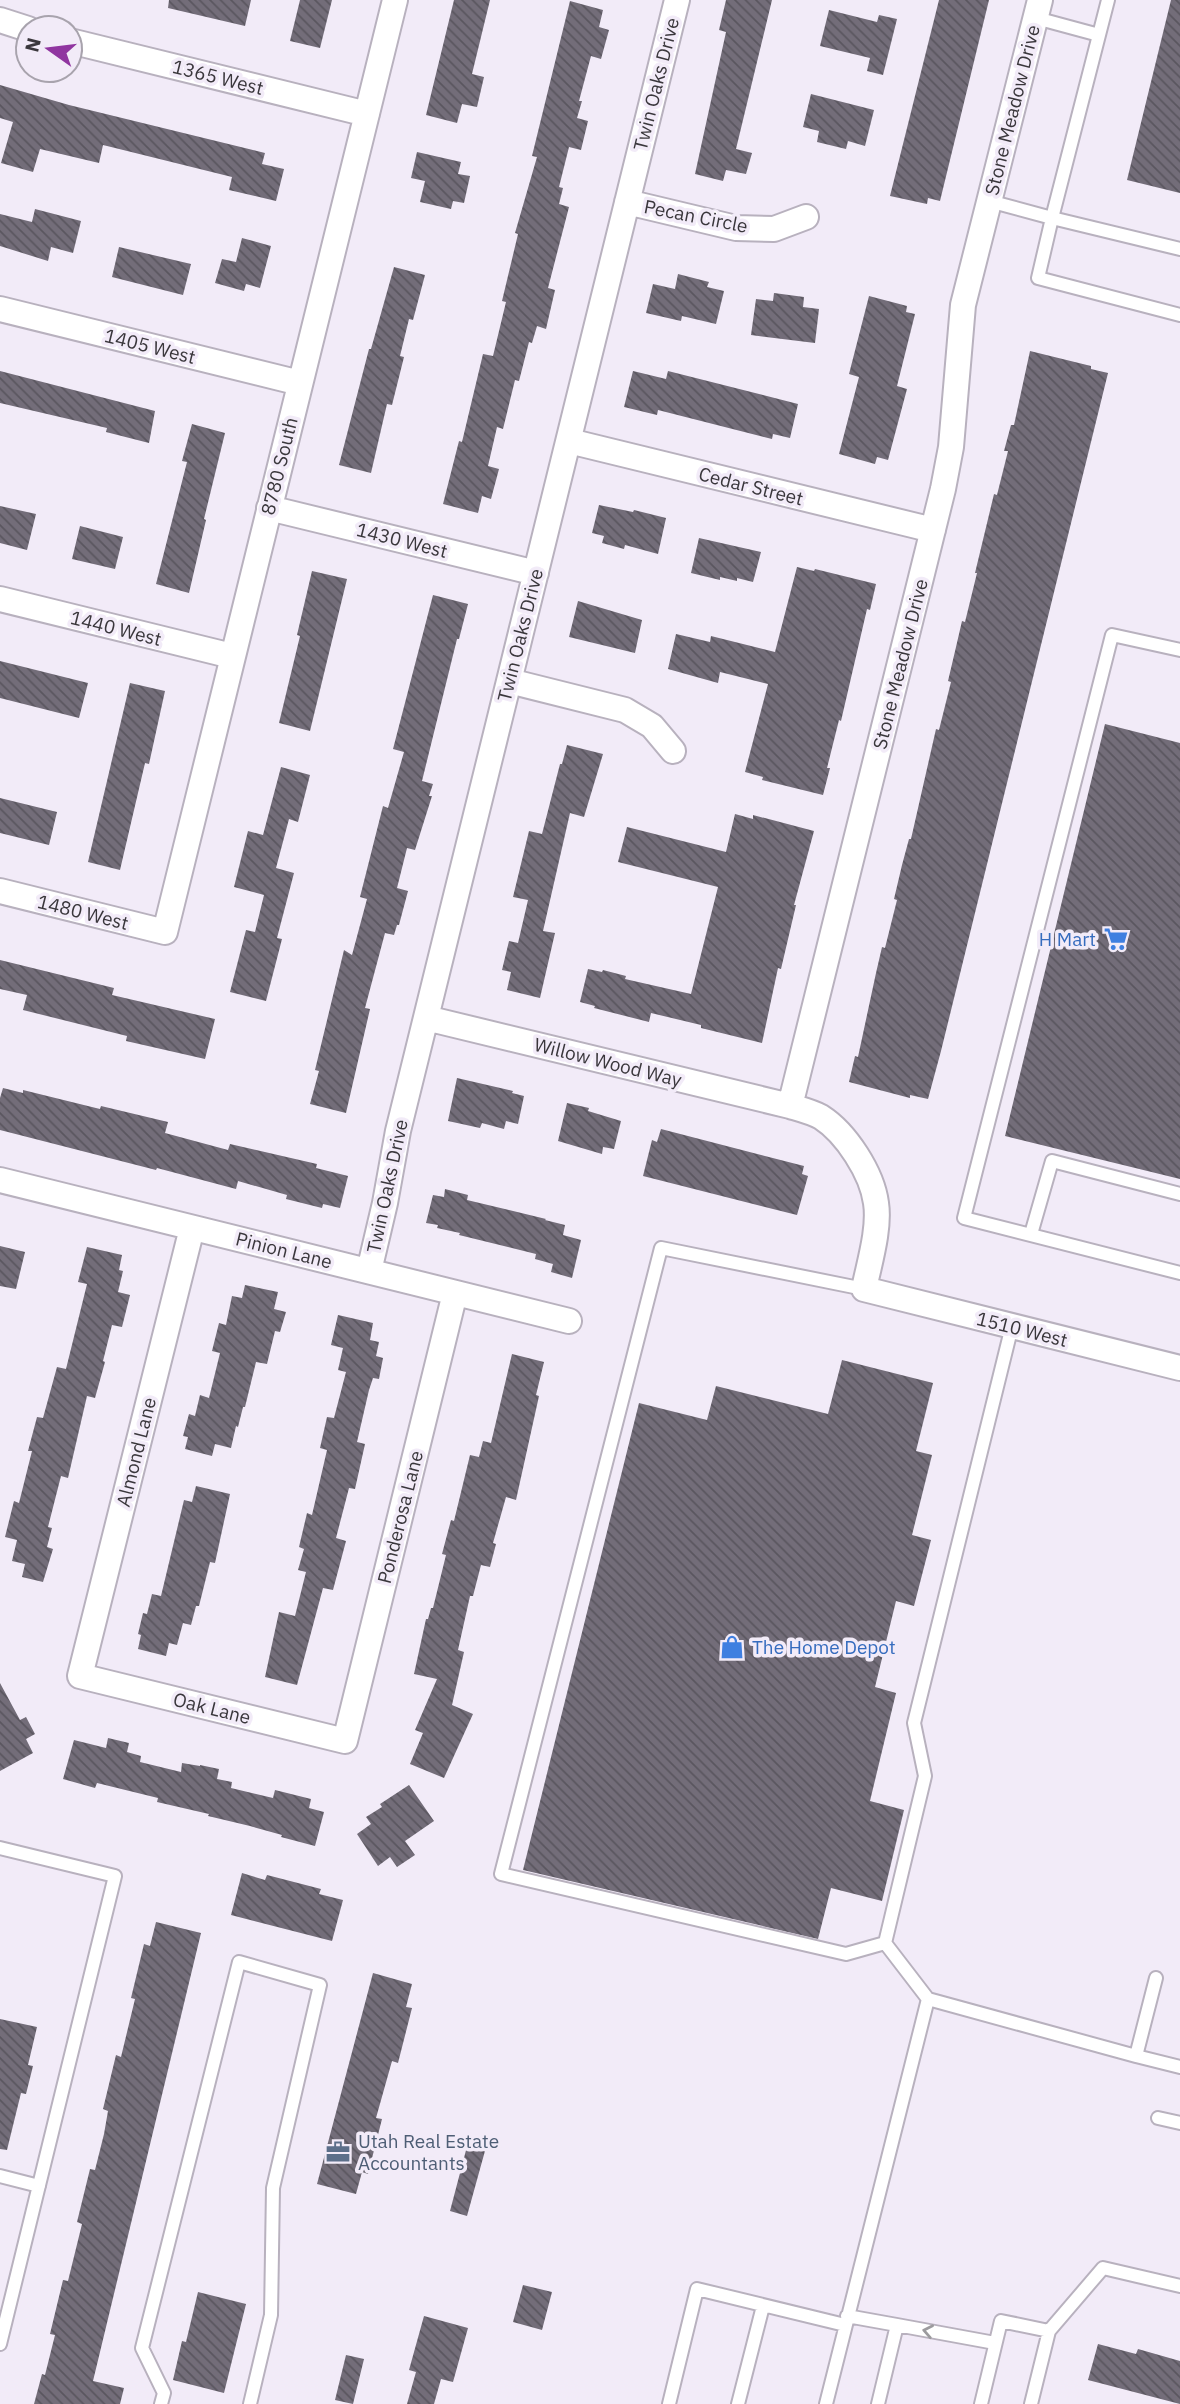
<svg xmlns="http://www.w3.org/2000/svg" width="1180" height="2404" font-family="'IBM Plex Sans',sans-serif">
  <defs>
    <pattern id="building-back-hatch" width="6" height="6" patternUnits="userSpaceOnUse" patternTransform="scale(1.75)"><rect width="6" height="6" fill="#736d79"/><path d="M-1 5l2 2M0 0l6 6M5-1l2 2" fill="none" stroke="#5a565f"/></pattern>
  </defs>
  <rect width="100%" height="100%" fill="#f2ebf8"/>
  <!-- building -->
  <path fill="url(#building-back-hatch)" d="M169 0H251L245 26 168 8Z
    M300 0H332L320 48 290 41Z
    M454 0H490L472 74 484 77 477 107 462 104 457 123 426 115Z
    M726 0H772L736 149 752 153 746 174 726 170 723 181 695 174 726 32 719 30Z
    M939 0H989L940 201 928 198 927 204 890 196Z
    M1171 0H1180V193L1127 180Z
    M570 1 603 10 599 27 609 30 601 59 591 56 579 101H582L577 118 588 121 581 150 569 147 559 187 563 188 559 204 569 207 548 288 555 290 546 329 537 326 532 343 529 342 519 381 515 380 503 429 497 427 488 466 499 469 491 499 482 496 478 513 443 504 459 441 462 442 483 354 493 356 506 302 502 301 518 234 515 233 537 157 532 156Z
    M829 10 877 22 879 15 897 19 883 75 867 71 870 58 820 46Z
    M0 85 69 105 265 153 262 164 284 169 276 201 229 190 232 177 103 145 99 163 40 149 33 172 1 163 13 122 0 118Z
    M811 94 874 110 865 146 848 141 846 149 817 142 819 131 803 127Z
    M417 152 461 162 458 174 470 176 464 203 453 201 451 209 420 202 425 181 411 178Z
    M35 209 81 221 73 253 51 247 48 261 0 246V214L32 222Z
    M242 238 271 246 260 288 246 284 244 291 215 283 222 259 236 262Z
    M119 247 191 264 183 295 112 277Z
    M394 267 425 275 413 320 409 319 400 356 404 357 392 405 387 404 371 473 339 465 369 349H371Z
    M678 274 709 282 707 287 724 291 716 324 682 316 681 321 646 313 653 284 675 289Z
    M774 293 804 297 803 307 819 309 815 343 751 335 756 299 773 301Z
    M869 296 907 306 906 312 915 314 897 386 907 389 888 460 877 457 875 464 839 454 859 377 849 374Z
    M1030 351 1091 366V369L1108 373 941 1051 928 1099 910 1095V1098L849 1082 855 1056 858 1057 876 973 882 947 885 948 897 900 894 899 902 865 909 839H911L936 729 939 730 951 682 948 681 956 647 962 621 965 622 977 573H975L994 494 997 495 1008 451H1004L1011 425H1014Z
    M0 371 155 411 149 443 106 432 107 428 0 403Z
    M633 371 666 379 668 371 798 404 790 438 773 434 772 439 658 410 657 415 624 407Z
    M192 424 225 433 204 519 206 520 189 593 156 584 187 462 182 461Z
    M599 505 633 512 634 510 666 518 658 554 625 545 624 549 602 543 604 536 592 533Z
    M0 506 36 514 27 550 0 543Z
    M80 526 123 537 115 569 72 559Z
    M699 538 761 552 753 582 737 578V581L720 577V580L691 573Z
    M797 567 814 571 815 569 876 584 870 610 867 609 841 721 839 720 827 768H830L823 795 762 780 763 777 745 772 768 684 720 672 718 683 668 669 676 634 710 642 711 636 775 652Z
    M312 571 347 579 310 731 279 723 300 636 297 635Z
    M433 595 468 604 459 639H457L422 781 433 784 429 796H432L415 850 407 848 397 888 408 891 399 925H397L394 935 385 933 365 1008 370 1009 346 1113 310 1104 319 1071 315 1070 344 950 352 955 367 899 360 897 383 806 388 808 404 752 393 749Z
    M578 601 642 620 635 653 569 637Z
    M0 661 88 683 79 718 0 698Z
    M130 683 165 691 149 764 145 763 120 870 88 862Z
    M1105 724 1180 743V1179L1005 1136Z
    M567 745 603 754 584 817 570 813 543 931 555 933 540 998 507 990 511 972 502 970 509 941 518 943 528 900 513 897 529 831 542 834 560 764H562Z
    M281 767 310 775 298 822 289 819 276 868 294 873 277 938 282 939 266 1001 230 992 246 930 255 932 264 895 234 887 248 831 263 835Z
    M0 798 57 812 49 845 0 833Z
    M735 814 753 819V815L814 831 794 905H796L781 969 778 968 762 1043 701 1028V1025L651 1013 649 1022 594 1008 595 1006 580 1002 588 969 602 972 603 970 626 976 625 979 691 994 718 887 618 862 627 827 726 852Z
    M0 960 114 988 112 995 215 1019 205 1059 126 1041 127 1036 23 1010 27 995 0 989Z
    M457 1078 513 1091 512 1093 524 1096 518 1124 506 1121 504 1129 482 1123 480 1128 448 1121Z
    M3 1088 23 1093V1090L100 1109 101 1106 168 1122 165 1133 228 1150 230 1144 317 1164 316 1168 348 1176 340 1208 323 1204 322 1208 286 1199 287 1195 238 1181 236 1189 157 1168 156 1170 0 1130V1098Z
    M567 1103 589 1108 588 1111 621 1121 614 1149 603 1147 602 1154 558 1141Z
    M661 1129 804 1166 802 1174 808 1176 797 1215 643 1176 652 1140 657 1142Z
    M445 1189 468 1195 467 1200 546 1219 545 1220 565 1225 563 1235 581 1240 572 1278 551 1272 553 1264 535 1259 536 1254 459 1235 460 1233 437 1228 438 1225 426 1223 433 1195 444 1197Z
    M0 1246 25 1252 16 1289 0 1286Z
    M87 1247 122 1255 119 1270 123 1271 118 1292 130 1295 122 1327 112 1325 103 1361 105 1362 95 1398 87 1396 68 1478 61 1476 48 1527 52 1528 47 1547 53 1549 43 1582 22 1577 25 1564 12 1561 17 1540 5 1537 14 1501 19 1503 32 1451H28L37 1417 43 1418 57 1367 66 1369 87 1284 78 1282Z
    M245 1285 278 1292 274 1309 286 1312 280 1332 275 1331 267 1364 256 1362 245 1407H243L238 1427 236 1426 231 1448 215 1444 212 1456 185 1449 188 1437 183 1436 189 1414 195 1416 200 1395 209 1398 220 1353 212 1351 219 1323 226 1325 232 1296 242 1298Z
    M338 1315 373 1323 370 1340 379 1342 376 1356 383 1358 379 1379 373 1378 369 1390 357 1442 365 1444 355 1489 349 1488 336 1538 346 1541 333 1590 323 1588 297 1685 265 1677 279 1612 295 1616 306 1572 298 1570 304 1549 299 1547 307 1513 312 1515 327 1450 320 1448 327 1417 334 1418 346 1372 338 1370 343 1348 331 1345Z
    M512 1354 544 1362 536 1395 539 1396 516 1500 506 1497 493 1543 496 1544 490 1567 481 1565 473 1596H470L458 1650 464 1652 452 1705 473 1714 444 1778 410 1764 423 1733 415 1730 437 1679 414 1674 426 1619H428L431 1608H433L446 1555 442 1554 451 1520 454 1521 470 1455 479 1457 483 1441 491 1443Z
    M842 1360 933 1383 916 1451 932 1455 912 1535 931 1540 914 1606 896 1601 875 1687 896 1693 870 1801 904 1810 882 1901 831 1888 818 1939 523 1870 639 1403 707 1420 716 1386 828 1414Z
    M196 1486 230 1494 215 1563 210 1562 199 1606H196L191 1625 183 1623 177 1645 169 1643 166 1656 138 1649 141 1635 138 1634 143 1613 147 1614 152 1594 161 1596 184 1500 192 1502Z
    M0 1683 20 1720 26 1717 35 1734 26 1739 33 1753 0 1771Z
    M108 1738 129 1743 127 1752 141 1756 140 1762 181 1772 182 1763 200 1766V1765L219 1769 217 1779 232 1782 231 1788 273 1798 275 1790 311 1799 309 1808 324 1812 315 1846 281 1837 282 1835 250 1826 208 1816 209 1814 157 1802 158 1798 97 1783 95 1788 63 1779 74 1740 106 1748Z
    M409 1785 434 1821 405 1841 415 1855 397 1867 390 1857 378 1866 357 1834 371 1824 366 1817 382 1807 380 1804Z
    M242 1873 265 1880 267 1875 321 1889 319 1894 343 1900 332 1941 231 1915Z
    M156 1922 201 1933 93 2381 124 2388 120 2404H34L42 2374 45 2375 55 2335 50 2334 63 2280 68 2281 82 2224 77 2222 90 2169 95 2170 104 2134 108 2111 103 2109 116 2055 121 2057 135 1999 131 1998 144 1944 150 1946Z
    M373 1973 412 1984 406 2007 412 2008 398 2063 392 2061 376 2118 382 2119 368 2174 362 2172 356 2194 317 2184Z
    M0 2019 37 2027 28 2065 33 2066 26 2094 21 2093 7 2150 0 2149Z
    M470 2135 488 2140 467 2216 450 2211Z
    M523 2285 552 2292 542 2330 513 2322Z
    M198 2292 246 2304 224 2393 173 2380 182 2341 186 2342Z
    M424 2316 468 2328 453 2382 441 2379 434 2404H407L416 2372 409 2370Z
    M1098 2344 1136 2354 1138 2349 1180 2361V2404L1088 2380Z
    M346 2355 364 2359 353 2404 335 2400Z"/>
  <g fill="none" stroke-linecap="round" stroke-linejoin="round">
    <!-- lane casing -->
    <g stroke="#b8b1be" stroke-width="16">
      <path id="lane" d="M1108 0 1052 218 1180 249
        M1036 18 1099 35
        M989 201 1052 218 1038 278 1180 315
        M1180 650 1112 635 964 1218 1180 1273
        M1031 1234 1052 1161 1180 1194
        M864 1289 661 1248 501 1874 846 1954 885 1943
        M0 1848 115 1876 0 2344
        M928 1999 885 1943 925 1776 914 1723 1012 1326
        M1136 2056 1180 2067
        M1158 2118 1180 2123
        M0 2176 39 2186
        M847 2316 897 2325
        M161 2404 164 2393 142 2348 239 1962 320 1985 273 2188 271 2315 250 2404
        M669 2404 697 2289 845 2325
        M738 2404 763 2306
        M826 2404 928 1999 1136 2056 1156 1978
        M878 2404 897 2325 995 2343
        M981 2404 1001 2321 1049 2331 1103 2268 1180 2286
        M1031 2404 1049 2331"/>
    </g>
    <!-- street casing -->
    <g stroke="#b8b1be" stroke-width="28">
      <path id="street" d="M0 20 28 29
        M70 41 367 114
        M627 202 736 228 774 229 806 217
        M0 309 300 383
        M569 441 933 530
        M269 508 536 573
        M0 599 232 656
        M509 681 625 710 652 726 673 751
        M0 891 165 932 395 0
        M426 1018 790 1106C800 1109 812 1112 821 1117 846 1133 872 1173 876 1203 880 1229 869 1264 864 1289L1180 1368
        M790 1106 943 489 951 447 963 305 1040 0
        M0 1180 569 1321
        M192 1228 80 1676 345 1741 455 1293
        M369 1271 385 1203 398 1131 677 0"/>
    </g>
    <!-- lane -->
    <use href="#lane" stroke="#fff" stroke-width="12"/>
    <!-- street -->
    <use href="#street" stroke="#fff" stroke-width="24"/>
  </g>
  <!-- one-way arrows -->
  <defs><path id="oneway-chevron" d="M-2-3.5L2.5 0L-2 3.5" fill="none" stroke-width="1.6" stroke-linecap="round" stroke-linejoin="round" transform="scale(1.75)"/></defs>
  <use stroke="#9c9b9e" href="#oneway-chevron" transform="translate(928 2331) rotate(-169)"/>
  <!-- icons -->
  <defs>
    <g id="supermarket-bare" transform="scale(1.89)"><path d="M-6-5.5h2.5l.6 2H6L4.5 2H-2.5L-4.4-4H-6ZM-1.5 3.2a1.3 1.3 0 1 0 .1 0ZM3 3.2a1.3 1.3 0 1 0 .1 0Z" fill="#3f7fe0" stroke="#f2ebf8" stroke-width="2.5" paint-order="stroke"/></g>
    <g id="shop-bare" transform="scale(1.89)"><path d="M-5-2.5h2.3a2.7 3.5 0 0 1 5.4 0H5L5.5 6h-11ZM-1.5-2.5h3a1.5 2.3 0 0 0-3 0Z" fill="#3f7fe0" stroke="#f2ebf8" stroke-width="2.5" paint-order="stroke"/></g>
    <g id="office-bare" transform="scale(1.89)"><path d="M-6-3h4V-5.5h4V-3h4V5H-6ZM-1-4.5V-3h2v-1.5ZM-6 0V1H6V0Z" fill="#5c6f8a" stroke="#f2ebf8" stroke-width="2.5" paint-order="stroke"/></g>
  </defs>
  <g fill-rule="evenodd">
    <use href="#supermarket-bare" x="1116" y="939"/>
    <use href="#shop-bare" x="732" y="1647"/>
    <use href="#office-bare" x="338" y="2152"/>
  </g>
  <g text-anchor="middle" stroke-width="7" stroke-linejoin="round" paint-order="stroke">
    <!-- street labels -->
    <g font-size="19" fill="#3a373c" stroke="#f2ebf8">
      <text transform="translate(218 77) rotate(14)" y="7">1365 West</text>
      <text transform="translate(656 84) rotate(-76)" y="7">Twin Oaks Drive</text>
      <text transform="translate(1012 110) rotate(-76)" y="7">Stone Meadow Drive</text>
      <text transform="translate(696 216) rotate(11)" y="7">Pecan Circle</text>
      <text transform="translate(150 346) rotate(14)" y="7">1405 West</text>
      <text transform="translate(279 466) rotate(-76)" y="7">8780 South</text>
      <text transform="translate(751 486) rotate(14)" y="7">Cedar Street</text>
      <text transform="translate(402 540) rotate(14)" y="7">1430 West</text>
      <text transform="translate(116 628) rotate(14)" y="7">1440 West</text>
      <text transform="translate(520 635) rotate(-76)" y="7">Twin Oaks Drive</text>
      <text transform="translate(900 664) rotate(-76)" y="7">Stone Meadow Drive</text>
      <text transform="translate(83 912) rotate(14)" y="7">1480 West</text>
      <text transform="translate(608 1062) rotate(14)" y="7">Willow Wood Way</text>
      <text transform="translate(387 1186) rotate(-78)" y="7">Twin Oaks Drive</text>
      <text transform="translate(284 1250) rotate(14)" y="7">Pinion Lane</text>
      <text transform="translate(1022 1329) rotate(14)" y="7">1510 West</text>
      <text transform="translate(136 1452) rotate(-76)" y="7">Almond Lane</text>
      <text transform="translate(400 1517) rotate(-76)" y="7">Ponderosa Lane</text>
      <text transform="translate(212 1708) rotate(14)" y="7">Oak Lane</text>
    </g>
    <!-- shop labels -->
    <g font-size="19" fill="#366cbe" stroke="#f2ebf8" text-anchor="end">
      <text x="1096" y="946">H Mart</text>
      <text x="752" y="1654" text-anchor="start">The Home Depot</text>
    </g>
    <!-- service labels -->
    <g font-size="19" fill="#4e5e75" stroke="#f2ebf8" text-anchor="start">
      <text x="358" y="2148">Utah Real Estate<tspan x="358" dy="22">Accountants</tspan></text>
    </g>
  </g>
  <!-- north arrow -->
  <g transform="translate(49 49) rotate(284)"><circle r="33" fill="#f2ebf8" stroke="#a8a3ad" stroke-width="2"/>
  <path d="M0-5L12 26L0 18L-12 26Z" fill="#9035a0"/>
  <text y="-10" font-size="19" font-weight="bold" text-anchor="middle" fill="#3a373c">N</text>
  </g>
</svg>
